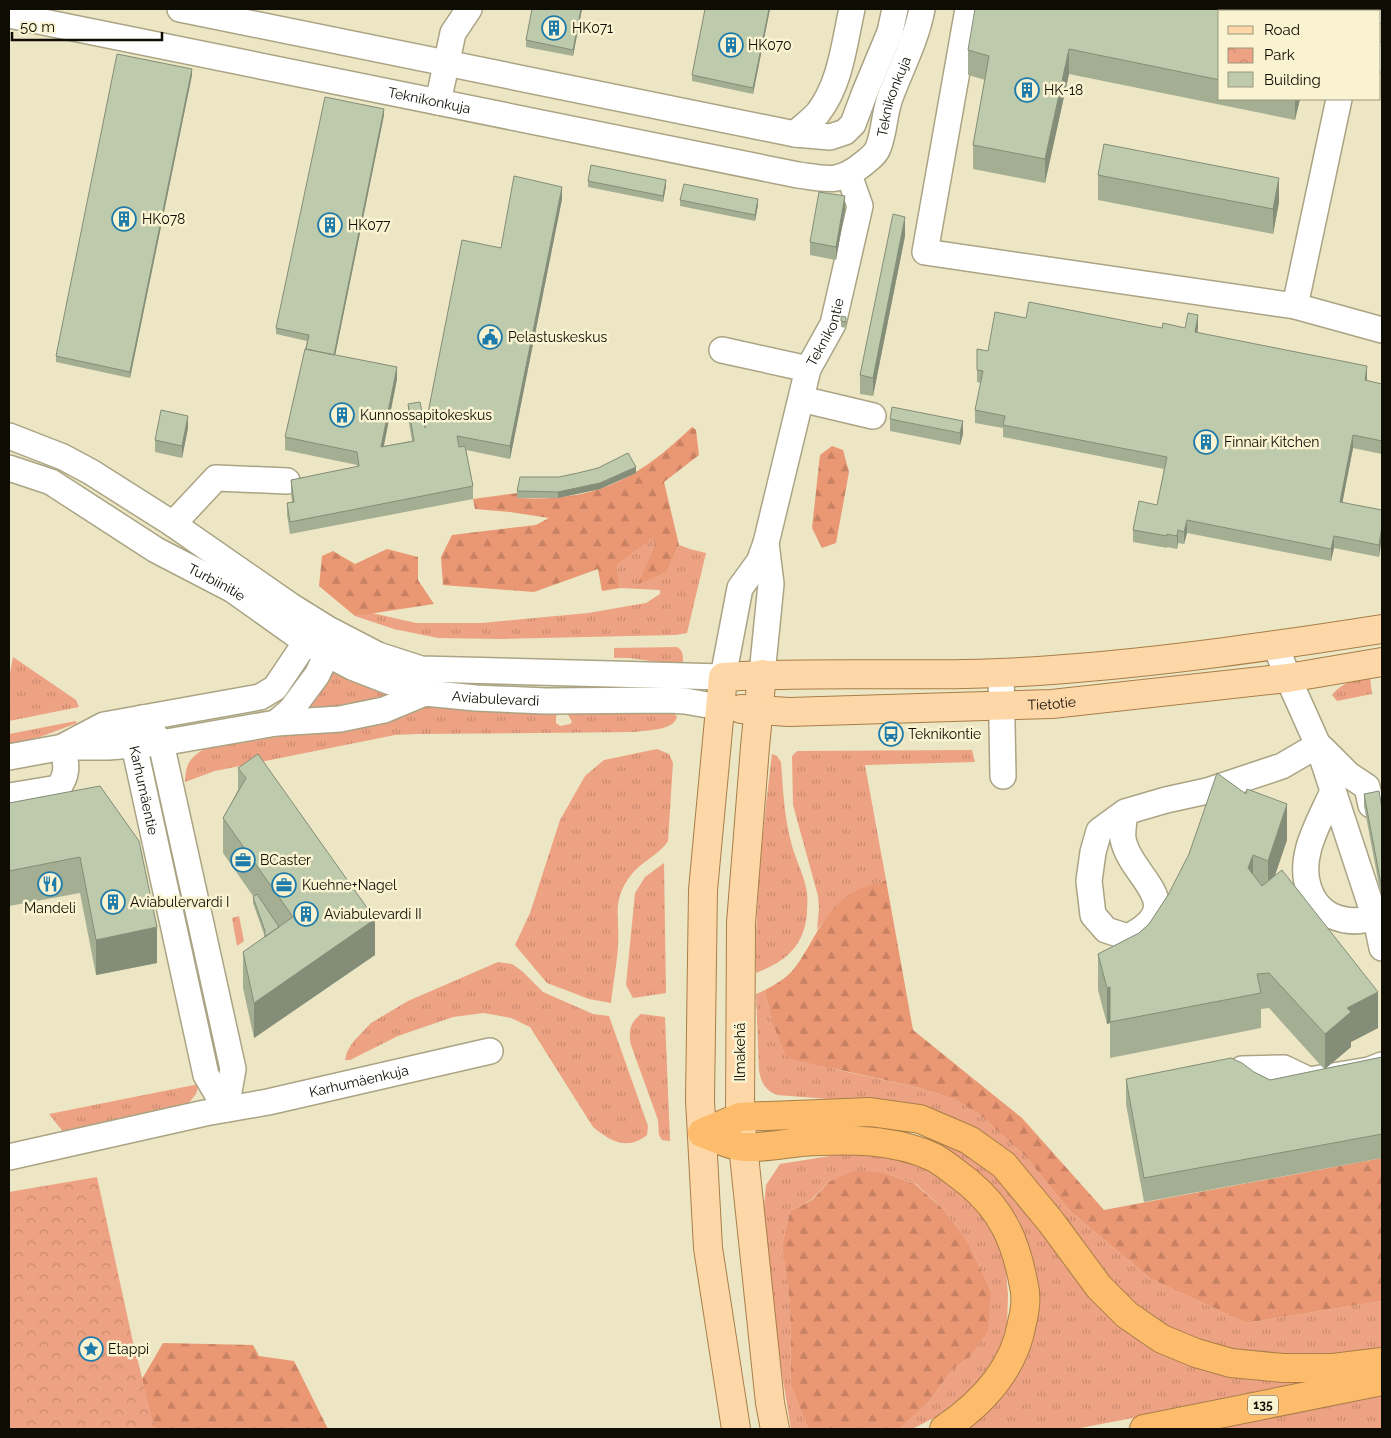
<svg xmlns="http://www.w3.org/2000/svg" width="1391" height="1438" font-family="Raleway,sans-serif">
  <defs>
    <pattern id="grass-tufts" width="24" height="20" patternUnits="userSpaceOnUse" patternTransform="scale(1.25)"><rect width="24" height="20" fill="#eda283"/><path d="M3 7l-1-3M5 7V3M7 7l1-3M15 17l-1-3M17 17v-4M19 17l1-3" fill="none" stroke="#ca8a70"/></pattern>
    <pattern id="forest-firs" width="22" height="20" patternUnits="userSpaceOnUse" patternTransform="scale(1.25)"><rect width="22" height="20" fill="#ea9773"/><path d="M5 1l3.5 6h-7zM16 11l3.5 6h-7z" fill="#c88162"/></pattern>
    <pattern id="park-crowns" width="20" height="18" patternUnits="userSpaceOnUse" patternTransform="scale(1.25)"><rect width="20" height="18" fill="#eda283"/><path d="M2 6a3 3 0 1 1 6 0M12 15a3 3 0 1 1 6 0" fill="none" stroke="#ca8a70"/></pattern>
  </defs>
  <rect width="100%" height="100%" fill="#ece6c4"/>
  <!-- grass -->
  <path fill="url(#grass-tufts)" fill-rule="evenodd" d="M652 537 655 544 639 583 667 572 679 545 690 549 706 553 687 633 676 635 502 639 438 638 394 629 355 616 372 613 416 623H482L588 613 646 603 660 594V590L620 588 617 565Z
    M677 647C684 651 683 657 683 665 660 665 637 656 614 658V648Z
    M13 657 76 700 79 707 9 721V678Z
    M331 668 394 692 376 703 304 712Z
    M1370 677 1372 694 1337 701 1332 695C1342 682 1354 680 1370 677Z
    M425 703 673 711 677 717C673 731 647 730 635 732L417 734 395 735 215 771 185 782C186 765 188 759 204 749L360 723ZM561 712 567 713 572 722 570 724 560 726 556 723V716Z
    M76 721 77 723 40 737 9 745V734Z
    M657 749 669 754 673 763 668 841C659 855 642 861 631 875 611 901 620 916 618 945 617 964 613 984 611 1003L589 999 547 983 515 945 530 913 560 820 585 776 604 760Z
    M972 750 975 762 865 765 886 880C854 891 837 902 817 930L819 908 818 896 793 805 792 756 797 751Z
    M772 754 777 756 781 762C783 789 784 815 791 842 795 859 805 876 807 893 808 899 807 907 807 913 804 947 786 961 756 973 755 900 763 827 772 754Z
    M169 805 202 961 191 964 158 807Z
    M664 863 666 993 633 998 626 985 635 893 645 877Z
    M239 916 244 941 237 946 232 918Z
    M498 962 512 964 522 971 543 992 593 1014 609 1016 648 1126 647 1135C627 1151 610 1141 593 1127L530 1027 511 1018 484 1013 453 1017 398 1036 350 1060H345L347 1052 353 1042 371 1023 408 1001Z
    M204 976 223 1066 212 1069 193 979Z
    M765 990 771 1019 834 1069 920 1088 954 1099 979 1114 1026 1157 1070 1211 1151 1279 1246 1323 1382 1301V1355L1282 1359 1197 1345 1144 1314 1120 1295 1008 1153 960 1121 919 1106 777 1095C765 1090 762 1084 759 1071L756 994Z
    M641 1014 665 1017 670 1141 662 1140 659 1135 658 1120 631 1045C628 1031 630 1023 641 1014Z
    M199 1084 196 1094 187 1105 64 1133 49 1114Z
    M927 1136 958 1146 999 1177 1105 1312 1120 1324 1231 1376 1247 1379 1322 1382 1075 1429H959L1037 1316 1040 1299 1031 1253 1019 1220 1006 1203 978 1174 924 1145Z
    M849 1153 906 1157 951 1180 984 1213 1005 1255 1008 1297 1007 1325 1000 1348 979 1385 934 1418 912 1429H895L900 1428 928 1403 952 1370 969 1357 991 1291 968 1242 945 1211 916 1184 885 1173 829 1182 811 1200 790 1211 782 1246 790 1303 791 1386 808 1429H791L778 1349 763 1218 766 1185 780 1164Z
    M1382 1395V1429H1212Z"/>
  <!-- forest -->
  <path fill="url(#forest-firs)" d="M692 427 696 430 699 455 664 482 679 545 667 572 638 584 655 544 652 538 617 565 620 588 602 591 598 569 534 592 443 585 441 557 452 535 536 525 549 518 510 512 475 509 473 499 518 493 517 498C595 502 637 480 692 427Z
    M832 446 843 450 849 472 836 543 822 548 812 528 820 455Z
    M387 549 418 557V580L434 604 355 616 319 586 322 556 333 551 355 564Z
    M886 880 913 1030 1022 1118 1104 1210 1382 1158V1301L1246 1323 1151 1279 1070 1211 1026 1157 979 1114 954 1099 920 1088 787 1058 771 1019 765 990C775 985 785 979 793 970 811 948 819 920 841 901 853 890 870 885 886 880Z
    M854 1171 885 1173 915 1184 945 1211 968 1242 991 1291 988 1331 969 1357 952 1370 928 1403 900 1428 895 1429H808L791 1386 790 1303 782 1246 790 1211 812 1200 829 1182Z
    M133 1342 142 1379 163 1343 253 1345 259 1356 294 1361 328 1429H32Z"/>
  <!-- park -->
  <path fill="url(#park-crowns)" d="M97 1177 133 1342 155 1429H9V1192Z"/>
  <g fill="none" stroke-linecap="round" stroke-linejoin="round">
    <!-- minor casing -->
    <g stroke="#aaa484" stroke-width="28">
      <g id="minor">
        <path d="M180 9 795 134 830 137 845 132 853 124 865 92 890 32 895 9"/>
        <path d="M968 9 925 252 1295 306 1339 99"/>
        <path d="M1271 9 1283 11"/>
        <path d="M1351 11V9"/>
        <path d="M1376 11 1377 9"/>
        <path id="s1" d="M9 15 798 175C827 179 838 184 863 164 868 160 876 154 878 148 885 131 884 112 891 95 902 66 916 40 922 9"/>
        <path d="M1380 55 1382 59"/>
        <path d="M438 102 453 33 469 9"/>
        <path d="M795 134C802 127 812 120 818 113 841 83 844 44 852 9"/>
        <path d="M1295 306 1382 330"/>
        <path d="M722 350 808 369"/>
        <path d="M801 399 873 416"/>
        <path id="s2" d="M9 436 63 457 91 472 173 524 291 606 328 629 378 655 421 669 723 677 740 588 759 562 766 543 808 369 833 324 860 206 849 175"/>
        <path id="s3" d="M9 468 51 482 156 550 233 590 306 642 327 654 352 667 388 681 425 693"/>
        <path d="M173 524 216 478 287 481"/>
        <path d="M1276 646 1288 678 1318 745 1377 924 1382 948"/>
        <path d="M1001 672 1003 776"/>
        <path d="M762 674 771 584 766 543"/>
        <path d="M142 718 161 743 233 1069 226 1109"/>
        <path d="M276 723 291 710 317 675 327 654 328 637"/>
        <path id="s4" d="M138 731 134 745 206 1075 226 1109"/>
        <path d="M66 745 104 725 260 697 275 688 306 642 319 634"/>
        <path d="M1322 748 1349 775 1367 787 1371 805"/>
        <path id="s5" d="M9 757 63 747H108L134 745 161 743 276 723 340 719 384 710 425 693 476 698 546 701 670 700 685 701 719 707"/>
        <path d="M1333 791C1320 821 1297 856 1309 889 1313 901 1319 909 1330 915 1345 922 1359 923 1374 917"/>
        <path d="M9 796 58 788C69 774 66 763 63 747"/>
        <path d="M1125 812C1124 821 1122 831 1123 839 1131 879 1191 904 1128 937L1106 930 1093 915 1089 881 1093 852 1099 831 1125 812 1166 800 1207 791 1282 766 1318 745"/>
        <path d="M1242 1069 1284 1068 1309 1080 1369 1070 1382 1065"/>
        <path id="s6" d="M9 1157 205 1113 268 1102 490 1051"/>
      </g>
    </g>
    <!-- major casing -->
    <g stroke="#a97e47" stroke-width="30">
      <g id="major">
        <path d="M762 674 755 747 741 923 740 1117 770 1403 775 1429"/>
        <path id="s7" d="M741 709 789 712 1052 704 1288 678 1382 662"/>
        <path d="M736 1429 708 1248 700 1100 703 890 723 677C832 670 942 679 1052 670 1163 662 1273 646 1382 629"/>
      </g>
    </g>
    <!-- highway casing -->
    <g stroke="#a97e47" stroke-width="30">
      <path id="highway" d="M702 1133 740 1117 870 1112 920 1119 969 1140 1004 1165 1051 1222 1099 1287 1127 1315 1162 1339 1196 1353 1231 1363 1283 1368H1333L1382 1362
        M702 1133C714 1137 733 1147 745 1147 763 1148 783 1144 801 1142 845 1139 894 1138 935 1158 947 1165 957 1174 968 1182 1003 1211 1016 1242 1024 1286 1027 1298 1025 1311 1022 1323 1014 1370 981 1404 944 1429
        M1144 1429 1382 1381"/>
    </g>
    <!-- minor -->
    <use href="#minor" stroke="#fff" stroke-width="25"/>
    <!-- major -->
    <use href="#major" stroke="#fdd7a7" stroke-width="28"/>
    <!-- highway -->
    <use href="#highway" stroke="#fcbc6c" stroke-width="28"/>
  </g>
  <!-- wall -->
  <path fill="#a3ae93" d="M532 9H582L573 56 526 47V40Z
    M770 9 753 94 692 81V75Z
    M1220 11V99H1300L1295 120 1069 74 1045 183 973 169V145L985 80 968 75V50Z
    M192 75 130 378 56 362V356Z
    M384 115 335 355 397 379 384 446 412 441 408 417V404L425 428 501 248 562 199 510 459 466 450 473 486V499L290 534 287 515V503L292 502 291 493V480L357 467V465L285 450V437L307 341 276 334V328Z
    M1098 175 1279 202 1273 234 1098 200Z
    M588 181 666 186 663 202 588 187Z
    M680 200 758 205 755 221 680 206Z
    M845 209 836 260 810 255V242Z
    M905 236 873 396 860 394V375Z
    M846 317V328L841 327V321Z
    M1026 318 1162 328H1198L1197 333 1367 379V381L1382 384V454L1353 448 1342 503 1382 510 1379 557 1334 548 1331 561 1187 533 1184 544 1178 543 1177 549 1167 547V548L1133 542V530L1157 505 1164 469 1003 437V428L975 423V410L981 383 977 382V349L988 351Z
    M890 419 963 434 960 445 890 431Z
    M188 428 182 458 155 452V440Z
    M636 473 600 489 558 498H517V491L559 477Z
    M238 768 375 955 254 1038 243 988V952L265 937 253 903V896L223 853V818L238 790Z
    M100 786 157 963 96 975 80 893 9 906V803Z
    M1364 794 1382 808V901L1364 806Z
    M1287 840 1275 875 1378 1028 1351 1042V1047L1326 1068 1382 1057V1158L1144 1202 1126 1104V1079L1254 1072 1270 1080 1324 1069 1269 1008 1261 1009V1028L1110 1058V1023L1107 1024 1098 990V954L1139 933 1149 924 1168 895Z"/>
  <!-- shaded-wall -->
  <path fill="#848d78" d="M581 9H582L573 56V50Z
    M769 9H770L753 94V88Z
    M1069 49V74L1045 183V159Z
    M192 69V75L130 378V372Z
    M1295 99H1300L1295 120Z
    M384 109V115L333 366V360Z
    M1279 178V202L1273 234V209Z
    M666 180V186L663 202V196Z
    M562 187V199L510 459V446Z
    M845 196V209L836 260V247Z
    M758 199V205L755 221V215Z
    M905 217V236L873 396V378Z
    M1198 315V328L1195 345V332Z
    M1367 366V379L1365 393V380Z
    M397 367V379L381 459V447Z
    M188 416V428L182 458V446Z
    M963 421V434L960 445V433Z
    M1353 435V448L1340 515V502Z
    M636 467V473L600 489 558 498V492Z
    M1187 520V533L1184 544V532Z
    M1382 526V538L1379 557V545Z
    M1178 530V543L1177 549V536Z
    M1334 536V548L1331 561V549Z
    M1287 804V840L1268 896V861Z
    M1253 855V891L1248 868Z
    M375 919V955L254 1038V1003Z
    M157 927V963L96 975V940Z
    M1110 987V1023L1107 1024V988Z
    M1378 992V1028L1351 1042V1047L1325 1069V1034L1347 1008Z"/>
  <!-- building -->
  <path fill="#bdcaab" stroke="#848d78" d="M532 9H581L573 50 526 40Z
    M705 9H769L753 88 692 75Z
    M975 9H1255L1267 11H1220V80L1069 49 1045 159 973 145 989 56 968 50Z
    M117 54 192 69 130 372 56 356Z
    M325 97 384 109 334 355 306 349 309 335 276 328Z
    M1104 144 1279 178 1273 209 1098 175Z
    M591 165 666 180 663 196 588 181Z
    M514 176 562 187 510 446 457 436 459 447 465 446 473 486 290 522 287 503 294 502 291 480 359 466 357 452 285 437 305 349 397 367 381 447 414 441 408 404 420 402 425 428 462 240 501 248Z
    M684 184 758 199 755 215 680 200Z
    M819 192 845 196 836 247 810 242Z
    M893 214 905 217 873 378 860 375Z
    M1029 302 1162 328 1163 323 1185 328 1188 313 1198 315 1195 332 1367 366 1365 380 1382 384V441L1353 435 1340 502 1382 510V526L1379 545 1334 536 1331 549 1187 520 1184 532 1178 530 1177 536 1167 534V536L1133 530 1139 501 1157 505 1167 457 1003 425 1005 416 975 410 983 371 977 370V349L988 351 995 312 1026 318Z
    M841 316 846 317V322L841 321Z
    M892 407 963 421 960 433 890 419Z
    M161 410 188 416 182 446 155 440Z
    M628 453 636 467 600 483 558 492 517 491 520 477H559L578 473 598 468Z
    M258 754 375 919 254 1003 243 952 293 917 223 818 246 778 238 768Z
    M1217 773 1246 794 1247 789 1287 804 1268 861 1253 855 1248 868 1262 886 1282 870 1378 992 1347 1008 1351 1012 1325 1034 1269 973 1257 974 1261 993 1110 1022V987L1107 988 1098 954 1139 933 1149 924 1168 895 1189 854Z
    M100 786 139 841 157 927 96 940 80 857 9 871V803Z
    M1379 791 1382 808V889L1364 794Z
    M257 894 279 927 265 937V931L253 897Z
    M1382 1057V1134L1144 1178 1126 1079 1231 1058 1242 1063 1254 1072 1270 1080Z"/>
  <!-- icons -->
  <defs>
    <g id="building-ring" transform="scale(1.25)"><circle r="9.5" fill="#f9f3d1" stroke="#1f7ba9" stroke-width="1.5"/><path d="M-4-6H4V6H1V3H-1V6H-4ZM-2.5-4.3h1.7v1.8h-1.7ZM.8-4.3h1.7v1.8H.8ZM-2.5-1h1.7V.8h-1.7ZM.8-1h1.7V.8H.8Z" fill="#1f7ba9"/></g>
    <g id="civic-ring" transform="scale(1.25)"><circle r="9.5" fill="#f9f3d1" stroke="#1f7ba9" stroke-width="1.5"/><path d="M-.6-6.5H3V-4.5H.6V-3L4-1V1h2V6H-6V1h2V-1L-.6-3ZM-1.2 2.5V6h2.4V2.5Z" fill="#1f7ba9"/></g>
    <g id="bus-ring" transform="scale(1.25)"><circle r="9.5" fill="#f9f3d1" stroke="#1f7ba9" stroke-width="1.5"/><path d="M-5-6H5V4H4V6H2V4H-2V6H-4V4H-5ZM-3.5-4V0h7V-4ZM-3.5 1.2v1.5H-2V1.2ZM2 1.2v1.5H3.5V1.2Z" fill="#1f7ba9"/></g>
    <g id="office-ring" transform="scale(1.25)"><circle r="9.5" fill="#f9f3d1" stroke="#1f7ba9" stroke-width="1.5"/><path d="M-6-3h4V-5.5h4V-3h4V5H-6ZM-1-4.5V-3h2v-1.5ZM-6 0V1H6V0Z" fill="#1f7ba9"/></g>
    <g id="restaurant-ring" transform="scale(1.25)"><circle r="9.5" fill="#f9f3d1" stroke="#1f7ba9" stroke-width="1.5"/><path d="M-5-6h1v4h1v-4h1v4h1v-4h1v5L-1.5 .5V6h-2V.5L-5-1ZM5-6V6H3V1.5H1.5Q1.5-4 5-6Z" fill="#1f7ba9"/></g>
    <g id="sight-ring" transform="scale(1.25)"><circle r="9.5" fill="#f9f3d1" stroke="#1f7ba9" stroke-width="1.5"/><path d="M0-6L1.8-2.2L6-1.7L2.9 1.2L3.7 5.4L0 3.3L-3.7 5.4L-2.9 1.2L-6-1.7L-1.8-2.2Z" fill="#1f7ba9"/></g>
  </defs>
  <g fill-rule="evenodd">
    <use href="#building-ring" x="554" y="28"/>
    <use href="#building-ring" x="731" y="45"/>
    <use href="#building-ring" x="1027" y="90"/>
    <use href="#building-ring" x="124" y="219"/>
    <use href="#building-ring" x="330" y="225"/>
    <use href="#civic-ring" x="490" y="337"/>
    <use href="#building-ring" x="342" y="415"/>
    <use href="#building-ring" x="1206" y="442"/>
    <use href="#bus-ring" x="891" y="734"/>
    <use href="#office-ring" x="243" y="860"/>
    <use href="#restaurant-ring" x="50" y="884"/>
    <use href="#office-ring" x="284" y="885"/>
    <use href="#building-ring" x="113" y="902"/>
    <use href="#building-ring" x="306" y="914"/>
    <use href="#sight-ring" x="91" y="1349"/>
  </g>
  <g text-anchor="middle" stroke-width="5" stroke-linejoin="round" paint-order="stroke">
    <!-- shield labels -->
    <rect fill="#f9f3d1" stroke="#545141" stroke-width="1" x="1248" y="1395.5" width="30" height="19" rx="4"/>
    <g font-size="12" font-weight="bold" fill="#0e0c03">
      <text x="1263" y="1409">135</text>
    </g>
    <!-- poi labels -->
    <g font-size="14" fill="#0e0c03" stroke="#f9f3d1" text-anchor="start">
      <text x="572" y="33">HK071</text>
      <text x="748" y="50">HK070</text>
      <text x="1044" y="95">HK-18</text>
      <text x="142" y="224">HK078</text>
      <text x="348" y="230">HK077</text>
      <text x="508" y="342">Pelastuskeskus</text>
      <text x="360" y="420">Kunnossapitokeskus</text>
      <text x="1224" y="447">Finnair Kitchen</text>
      <text x="908" y="739">Teknikontie</text>
      <text x="260" y="865">BCaster</text>
      <text x="302" y="890">Kuehne+Nagel</text>
      <text x="130" y="907">Aviabulervardi I</text>
      <text x="50" y="913" text-anchor="middle">Mandeli</text>
      <text x="324" y="919">Aviabulevardi II</text>
      <text x="108" y="1354">Etappi</text>
    </g>
    <!-- street labels -->
    <g font-size="14" fill="#0e0c03" stroke="#f9f3d1">
      <text dy="5" stroke="none"><textPath href="#s1" startOffset="950">Teknikonkuja</textPath></text>
      <text dy="5" stroke="none"><textPath href="#s1" startOffset="429">Teknikonkuja</textPath></text>
      <text dy="5" stroke="none"><textPath href="#s2" startOffset="1141">Teknikontie</textPath></text>
      <text dy="5" stroke="none"><textPath href="#s3" startOffset="238">Turbiinitie</textPath></text>
      <text dy="5" stroke="none"><textPath href="#s5" startOffset="494">Aviabulevardi</textPath></text>
      <text dy="5" stroke="none"><textPath href="#s7" startOffset="311">Tietotie</textPath></text>
      <text dy="5" stroke="none"><textPath href="#s4" startOffset="61">Karhumäentie</textPath></text>
      <text transform="translate(740 1052) rotate(-90)" y="5">Ilmakehä</text>
      <text dy="5" stroke="none"><textPath href="#s6" startOffset="358">Karhumäenkuja</textPath></text>
    </g>
  </g>
  <!-- border -->
  <rect width="1391" height="1438" fill="none" stroke="#0e0c03" stroke-width="20"/>
  <!-- legend -->
  <rect x="1218" y="10" width="162" height="90" fill="#f9f3d1" stroke="#9b977f"/>
  <rect x="1228" y="26" width="25" height="8" fill="#fdd7a7" stroke="#9b977f"/>
  <text x="1264" y="35" font-size="15" fill="#0e0c03">Road</text>
  <rect x="1228" y="48" width="25" height="15" fill="url(#park-crowns)" stroke="#9b977f"/>
  <text x="1264" y="60" font-size="15" fill="#0e0c03">Park</text>
  <rect x="1228" y="72" width="25" height="15" fill="#bdcaab" stroke="#9b977f"/>
  <text x="1264" y="85" font-size="15" fill="#0e0c03">Building</text>
  <!-- scale -->
  <path d="M12 32v8h150v-8" fill="none" stroke="#0e0c03" stroke-width="2.5"/>
  <text x="20" y="32" font-size="15" fill="#0e0c03" stroke="#f9f3d1" stroke-width="4" paint-order="stroke">50 m</text>
</svg>
